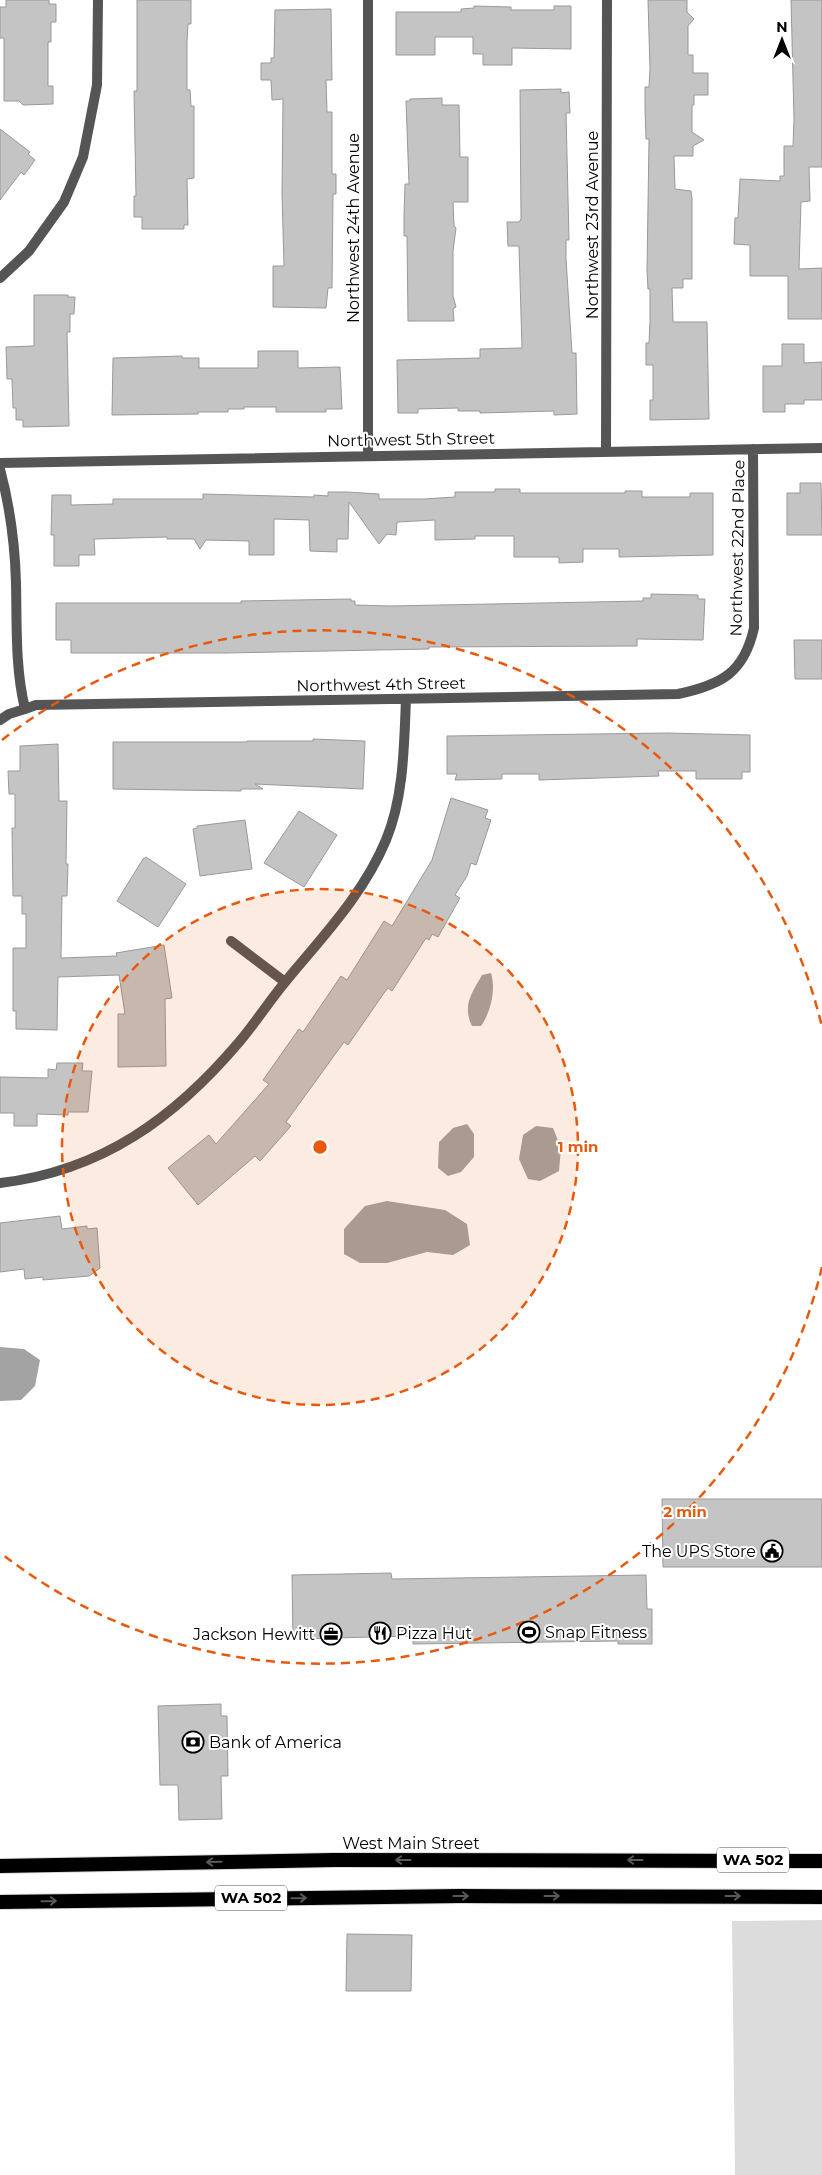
<svg xmlns="http://www.w3.org/2000/svg" width="822" height="2175" font-family="Montserrat,sans-serif">
  <rect width="100%" height="100%" fill="#fff"/>
  <!-- green -->
  <path fill="#dcdcdc" d="M822 1920V2175H735L732 1921Z"/>
  <!-- water -->
  <path fill="#a3a3a3" d="M491 973C496 989 491 1012 481 1026H472C462 1005 472 993 482 975Z
    M467 1124 474 1134V1157L461 1172 448 1176 438 1168 439 1142 453 1128Z
    M536 1126 553 1128 561 1148 559 1171 540 1181 528 1179 519 1159 523 1135Z
    M387 1201 445 1210 467 1224 470 1245 453 1255 427 1252 387 1263H360L344 1254V1229L365 1206Z
    M0 1347 24 1349 40 1360 35 1386 21 1400 0 1401Z"/>
  <!-- building -->
  <path fill="#c4c4c4" stroke="#999" d="M6 0H49V4H56V22H51V42H48V86H53V104L23 105 19 101H4V38H0V7H6Z
    M137 0H191V24H188L187 42V90H190L191 106H194V178L187 179 188 225H184V229H142V217H134V196H136L134 91H137Z
    M648 0H687V12L694 19 688 26V55H693V73H708V95H694V105H692V132L704 140 693 146V156H674L675 189 691 191 692 199V279H683V288H672L673 322H707L709 419 650 420V400H653V365H646V343H649L650 322V289H648L647 271 649 139H646L645 108V87H649L650 69Z
    M791 0H822V167H809L810 201 801 202 799 269 822 268V319H788V276H750V245L734 244 735 218H738L740 179 780 181V176H784V146H793L794 119Z
    M474 6 511 7V10H554V6H571V49L512 48V65H483V54H473V37H435V55H396V12H461V9L474 8Z
    M331 9 332 80H326L327 112H332V174H336V194H333L332 288H328L326 308 273 307V266H284L282 194 283 99 272 100 271 80H261V63H271V58H274L275 10Z
    M561 89V93L569 92 570 113H566L569 240H566V259L572 353H576L577 414 554 415V411L480 413V411H458V408L418 409V413H398L397 360 480 358V349L522 348 519 246H508L507 222H519L521 219 520 90Z
    M442 98V105H459L460 157H468V202H453L454 226 456 228 453 251V296L456 307 453 309 454 321H408L407 236H404V215L405 184H409L406 101H410V99Z
    M0 129 30 152 28 154 35 160 24 175 21 172 0 200Z
    M34 295H68V297H75L74 314H70V332H67L69 426 23 427V420H16V408H13L12 379H7L6 347 34 346Z
    M782 344H804V363L822 362V400H804V404H785V412H763V366H782Z
    M258 351H298V368L340 367 342 409H326V412H276V407H244V409H228V412H198V414L112 415 113 358 182 356V358H199V368H258Z
    M800 483H821L822 535H787V493H800Z
    M495 489H520V493H625V491H642V497H690V493H713V555L619 557V549H583V562L559 563V557H514V536H475V539L435 540V520L397 522 396 535 387 534 379 544 349 502 348 539H337V552L310 551 309 520 274 519V555H249V541L206 540 200 549 194 539H167V537L94 539 95 555H79V566H54V535H51L52 495H71V505L113 504V499H203V494L314 497V495L328 496V492H347L379 494V499H424L455 497V492H495Z
    M651 594 698 595V599H705L703 640 637 639V646L429 647V649L226 653H71V640H56V603H241V601L351 599V601H355V605L390 606 643 601V598H651Z
    M794 640H822V679H795Z
    M667 733 750 735V772H742V779H696V771H658L659 776 539 780V774H502V779L455 780 457 774H447V736Z
    M313 739 365 741 363 789 255 784 263 789H241V791L113 789V742H247V741H313Z
    M58 744 59 801H67L66 864H68L67 896H62L61 958 117 956 116 953 164 945 172 998 165 999 166 1066 118 1067V1014H125L119 975 58 977 57 1030 16 1029V1011H13V948H26V914H22V896H13L12 828H15V794H9L8 771H20V746Z
    M451 798 488 810 485 818 491 820 476 865 471 863 467 876 455 895 460 898 438 937 432 934 429 940 426 938 392 991 388 988 384 993 348 1045 344 1042 286 1122 291 1126 260 1161 255 1156 198 1205 168 1168 209 1135 216 1144 269 1084 263 1080 299 1029 303 1032 341 976 347 980 384 921 392 926 432 860Z
    M299 811 337 835 304 887 264 863Z
    M245 820 252 869 200 876 193 829 197 828V826Z
    M146 857 186 884 158 927 117 901 143 859Z
    M57 1063H83L82 1071H92L88 1112H68V1115L37 1114V1126H14V1113H0V1077L48 1078V1069L56 1070Z
    M60 1216 62 1229 87 1226V1229L97 1228 100 1268 89 1276 43 1280V1277L25 1279 24 1269 0 1272V1223Z
    M662 1499H822V1567H663Z
    M391 1573 392 1579 646 1575 647 1609H652V1644H618V1641L413 1644V1636L293 1639 292 1575Z
    M221 1704V1716H227L228 1776H221L222 1819 179 1820 178 1785H160L158 1706Z
    M347 1934 412 1935 411 1991H346Z"/>
  <g fill="none" stroke-linecap="round" stroke-linejoin="round">
    <!-- trunk casing -->
    <g stroke="#dbdbdb" stroke-width="16">
      <path id="trunk" d="M0 1866 334 1860 822 1861
        M0 1902 460 1896 822 1897"/>
    </g>
    <!-- minor -->
    <path stroke="#555" stroke-width="10" d="M368 0V455
      M0 278 29 251 64 202 83 157 97 85 98 0
      M606 451 607 0
      M0 463 822 448
      M0 469C10 507 15 544 16 583 17 625 15 667 25 709L9 714 0 720
      M25 709 36 705 678 694C721 685 744 673 754 628L753 449
      M231 941 285 982
      M0 1183C102 1171 175 1118 240 1041 256 1022 270 1000 286 981 323 936 363 895 386 840 404 797 404 745 406 699"/>
    <!-- trunk -->
    <use href="#trunk" stroke="#000" stroke-width="14"/>
  </g>
  <!-- one-way arrows -->
  <defs><path id="oneway-shaft" d="M-6 0H5M1.5-3L5.5 0L1.5 3" fill="none" stroke-width="1.6" stroke-linecap="round" stroke-linejoin="round" transform="scale(1.25)"/></defs>
  <g stroke="#595959">
    <use href="#oneway-shaft" transform="translate(403 1860) rotate(180)"/>
    <use href="#oneway-shaft" transform="translate(635 1860) rotate(180)"/>
    <use href="#oneway-shaft" transform="translate(214 1862) rotate(179)"/>
    <use href="#oneway-shaft" transform="translate(461 1896)"/>
    <use href="#oneway-shaft" transform="translate(552 1896)"/>
    <use href="#oneway-shaft" transform="translate(733 1896)"/>
    <use href="#oneway-shaft" transform="translate(299 1898) rotate(-1)"/>
    <use href="#oneway-shaft" transform="translate(49 1901) rotate(-1)"/>
  </g>
  <!-- distance rings -->
  <circle cx="320" cy="1147" r="258" fill="#e8590c" fill-opacity=".12"/>
  <g fill="none" stroke="#e8590c" stroke-width="2.5" stroke-dasharray="9 6">
    <circle cx="320" cy="1147" r="258"/>
    <path d="M822 1267A516 516 0 0 1 2 1554M2 740A516 516 0 0 1 822 1027"/>
  </g>
  <!-- icons -->
  <defs>
    <g id="civic-ring" transform="scale(1.125)"><circle r="9.5" fill="#fff" stroke="#000" stroke-width="1.5"/><path d="M-.6-6.5H3V-4.5H.6V-3L4-1V1h2V6H-6V1h2V-1L-.6-3ZM-1.2 2.5V6h2.4V2.5Z" fill="#000"/></g>
    <g id="stadium-ring" transform="scale(1.125)"><circle r="9.5" fill="#fff" stroke="#000" stroke-width="1.5"/><path d="M0-5a6.5 5 0 1 0 0 10a6.5 5 0 1 0 0-10ZM-3.5-1.8h7v3.6h-7Z" fill="#000"/></g>
    <g id="restaurant-ring" transform="scale(1.125)"><circle r="9.5" fill="#fff" stroke="#000" stroke-width="1.5"/><path d="M-5-6h1v4h1v-4h1v4h1v-4h1v5L-1.5 .5V6h-2V.5L-5-1ZM5-6V6H3V1.5H1.5Q1.5-4 5-6Z" fill="#000"/></g>
    <g id="office-ring" transform="scale(1.125)"><circle r="9.5" fill="#fff" stroke="#000" stroke-width="1.5"/><path d="M-6-3h4V-5.5h4V-3h4V5H-6ZM-1-4.5V-3h2v-1.5ZM-6 0V1H6V0Z" fill="#000"/></g>
    <g id="bank-ring" transform="scale(1.125)"><circle r="9.5" fill="#fff" stroke="#000" stroke-width="1.5"/><path d="M-6-4H6V4H-6ZM0-2.3a2.3 2.3 0 1 0 0 4.6a2.3 2.3 0 1 0 0-4.6Z" fill="#000"/></g>
  </defs>
  <g fill-rule="evenodd">
    <use href="#civic-ring" x="772" y="1551"/>
    <use href="#stadium-ring" x="529" y="1632"/>
    <use href="#restaurant-ring" x="380" y="1633"/>
    <use href="#office-ring" x="331" y="1634"/>
    <use href="#bank-ring" x="193" y="1742"/>
  </g>
  <g text-anchor="middle" stroke-width="4" stroke-linejoin="round" paint-order="stroke">
    <!-- shield labels -->
    <g fill="#fff" stroke="#4c4c4c" stroke-width="1">
      <rect x="717" y="1847.5" width="72" height="25" rx="4"/>
      <rect x="215" y="1885.5" width="72" height="25" rx="4"/>
    </g>
    <g font-size="15" font-weight="bold" fill="#000">
      <text x="753" y="1865">WA 502</text>
      <text x="251" y="1903">WA 502</text>
    </g>
    <!-- street labels -->
    <g font-size="16" fill="#000" stroke="#fff">
      <text transform="translate(592 225) rotate(-90)" y="6">Northwest 23rd Avenue</text>
      <text transform="translate(353 228) rotate(-90)" y="6">Northwest 24th Avenue</text>
      <text transform="translate(411 439) rotate(-1)" y="6">Northwest 5th Street</text>
      <text transform="translate(737 548) rotate(-89)" y="6">Northwest 22nd Place</text>
      <text transform="translate(381 684) rotate(-1)" y="6">Northwest 4th Street</text>
      <text x="411" y="1849">West Main Street</text>
    </g>
    <!-- poi labels -->
    <g font-size="16" fill="#000" stroke="#fff" text-anchor="start">
      <text x="756" y="1557" text-anchor="end">The UPS Store</text>
      <text x="545" y="1638">Snap Fitness</text>
      <text x="396" y="1639">Pizza Hut</text>
      <text x="315" y="1640" text-anchor="end">Jackson Hewitt</text>
      <text x="209" y="1748">Bank of America</text>
    </g>
  </g>
  <circle cx="320" cy="1147" r="8" fill="#e8590c" stroke="#fff" stroke-width="2.5"/>
  <g font-size="15" text-anchor="middle" font-weight="bold" fill="#e8590c" stroke="#fff" stroke-width="4" stroke-linejoin="round" paint-order="stroke">
    <text x="578" y="1152">1 min</text>
    <text x="685" y="1517">2 min</text>
  </g>
  <!-- north arrow -->
  <g transform="translate(782 40)" stroke="#ffffff" stroke-width="4" paint-order="stroke">
  <path d="M0-4L9 19L0 12L-9 19Z" fill="#000000"/>
  <text y="-8" font-size="14" font-weight="bold" text-anchor="middle" fill="#000000">N</text>
  </g>
</svg>
